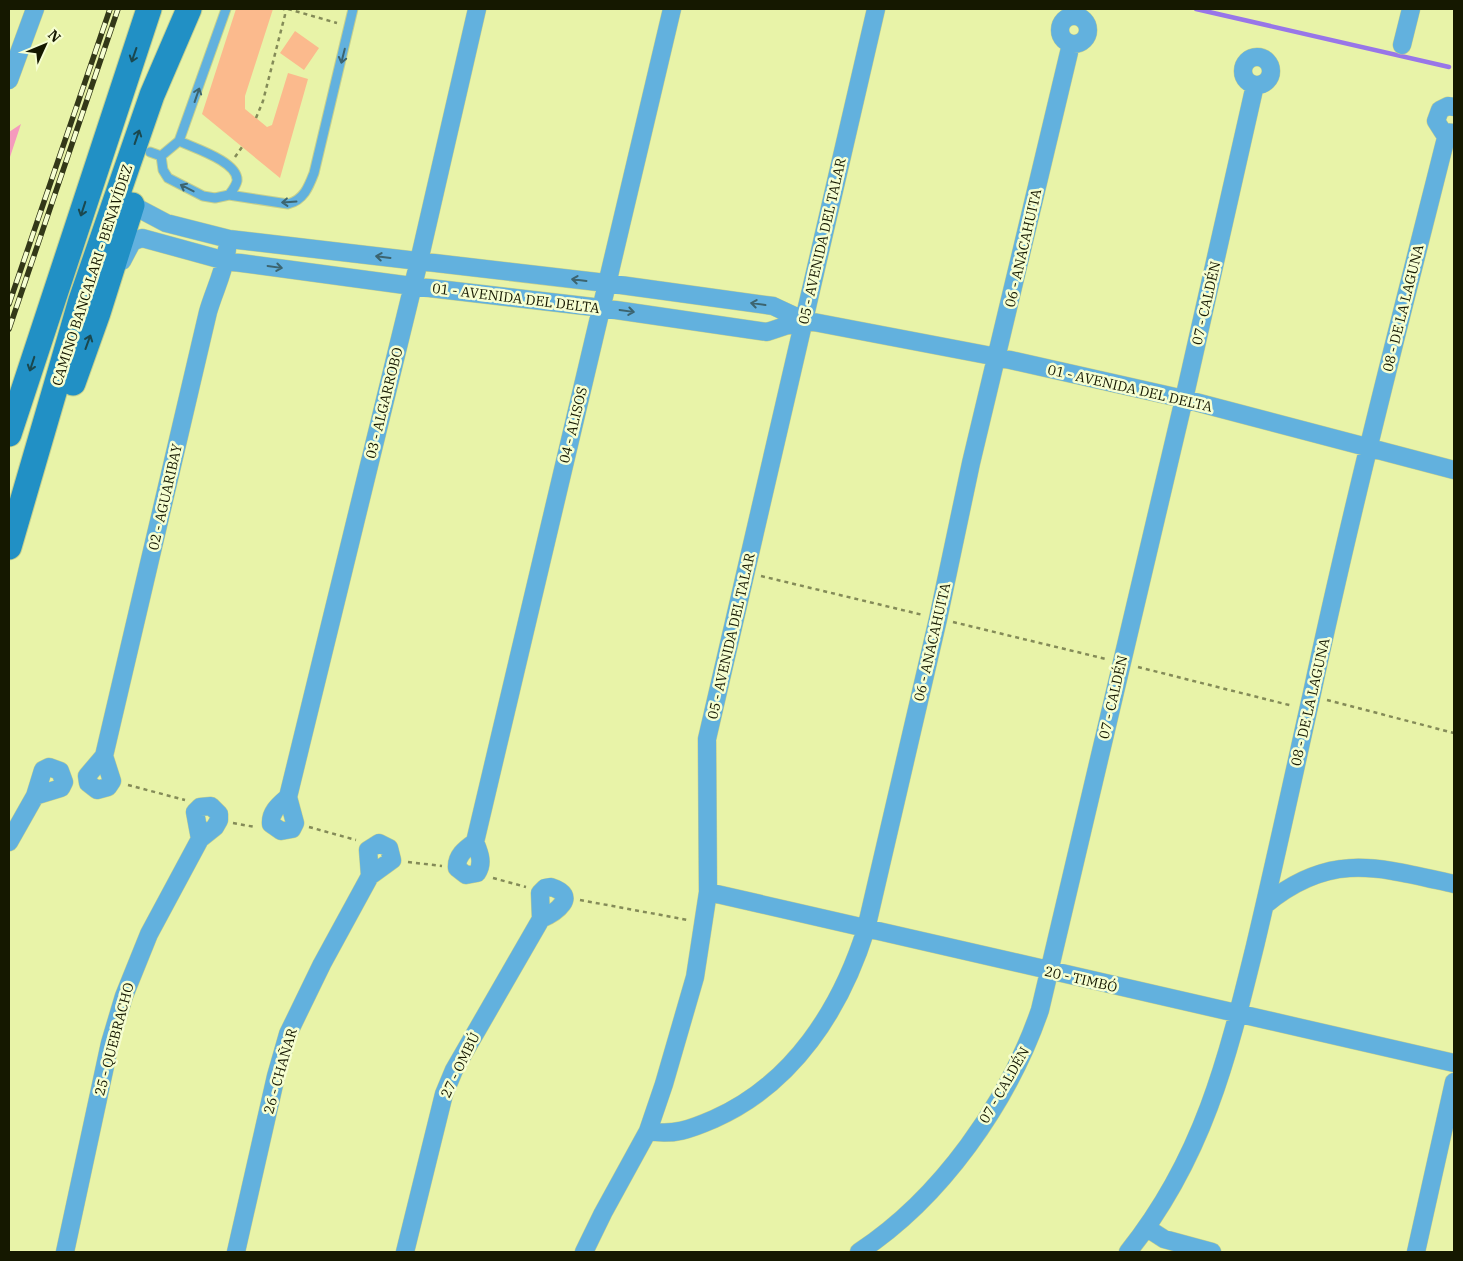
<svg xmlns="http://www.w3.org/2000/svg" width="1463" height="1261" font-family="'IBM Plex Serif',serif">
  <rect width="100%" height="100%" fill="#e8f3a8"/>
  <!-- green -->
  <path fill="#f59abd" d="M21 124 9 160V132Z"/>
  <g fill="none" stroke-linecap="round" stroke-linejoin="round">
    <!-- stream -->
    <path stroke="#9876e8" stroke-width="4.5" d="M1196 9 1449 67"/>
  </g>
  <!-- building -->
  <path fill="#fbba8d" d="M236 9H273L245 96V109L267 127 272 125 288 73 308 79 280 178 202 114Z
    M295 31 319 48 304 70 280 53Z"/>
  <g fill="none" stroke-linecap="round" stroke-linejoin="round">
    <!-- lane casing -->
    <g stroke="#c6d08d" stroke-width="11">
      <path id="lane" d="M179 141C194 148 239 162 237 181 236 186 232 191 229 195
        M150 152 161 156
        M161 156 163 170 168 178 203 196 215 198 229 195 288 204C304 200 309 186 314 173L353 9
        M161 156 179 141 226 9"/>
    </g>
    <!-- street casing -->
    <g stroke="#c6d08d" stroke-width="19">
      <path id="street" d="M1060 30a14 14 0 1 1 28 0a14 14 0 1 1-28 0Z
        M1402 45 1411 9
        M1243 71a14 14 0 1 1 28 0a14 14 0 1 1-28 0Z
        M9 80 35 9
        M1454 107 1448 106 1440 110 1436 121 1443 132 1454 133
        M132 205 166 223 229 239 606 283 773 306 803 320 997 357 1184 399 1454 470
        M122 261 132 242 142 238 226 261 412 286 602 308 767 332 803 320
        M104 756 208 312C214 291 225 270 227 249
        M104 756 112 781 108 787 97 790 88 783 87 776Z
        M288 797 419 261 477 9
        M288 797 295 823 292 829 281 831 271 824C270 812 279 805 288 797Z
        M9 842 35 796 43 770 49 767 60 771 64 782 61 788 35 796
        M475 842 672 9
        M475 842C479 852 484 863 477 873L466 875 457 868C456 856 465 849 475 842Z
        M379 843 389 848 392 860 370 876 368 850Z
        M551 887C580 896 555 913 541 919L540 893 545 888Z
        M708 892 1454 1063
        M1265 905C1330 851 1378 867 1454 884
        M648 1131C673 1136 691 1129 714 1119 793 1084 841 1009 866 929L938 619 971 463 1071 44
        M1147 1228 1164 1239 1212 1252
        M65 1252 110 1043 124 996 149 934 200 839 215 827 219 820V814L211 806 200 807 195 812 200 839
        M236 1252 276 1076 288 1034 322 964 370 876
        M405 1252 444 1094 454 1070 541 919
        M584 1252 603 1213 648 1131 664 1084 695 977 708 892 707 739 876 9
        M859 1252C941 1198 1008 1103 1040 1010L1184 399 1255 85
        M1128 1252C1203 1158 1227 1060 1255 946 1275 862 1293 778 1312 693 1352 506 1400 320 1447 134
        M1416 1252 1454 1082"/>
    </g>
    <!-- secondary casing -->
    <g stroke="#c6d08d" stroke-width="27">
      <path id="secondary" d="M73 383 98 313 132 205
        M9 434 149 9
        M9 547 81 300 152 95 189 9"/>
    </g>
    <!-- path -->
    <path stroke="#848b58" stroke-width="2.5" stroke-dasharray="4 4" stroke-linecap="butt" d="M288 9 337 23
      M256 118 263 101 285 15 284 9
      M235 157 242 147
      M761 576 923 615
      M953 622 1106 659
      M1138 667 1293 706
      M1327 700 1454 733
      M128 785 185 800
      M233 823 255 827
      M309 827 356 840
      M408 862 442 866
      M493 878 526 887
      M580 900 688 920"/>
    <!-- lane -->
    <use href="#lane" stroke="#62b1de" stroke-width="9"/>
    <!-- street -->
    <use href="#street" stroke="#62b1de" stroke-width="18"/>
    <!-- secondary -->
    <use href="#secondary" stroke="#2190c5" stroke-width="25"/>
    <!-- rail casing -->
    <g stroke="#333818" stroke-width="5.5">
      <path id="rail" d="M9 304 110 9
        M9 329 118 9"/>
    </g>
    <!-- rail -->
    <use href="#rail" stroke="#f6fed1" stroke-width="4" stroke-dasharray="11" stroke-linecap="butt"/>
  </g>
  <!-- one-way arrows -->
  <defs><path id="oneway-shaft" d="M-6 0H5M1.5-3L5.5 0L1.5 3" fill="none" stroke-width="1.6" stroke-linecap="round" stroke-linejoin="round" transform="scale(1.25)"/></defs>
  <g stroke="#1a484f">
    <use href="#oneway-shaft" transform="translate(134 55) rotate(109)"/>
    <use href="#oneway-shaft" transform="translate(137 137) rotate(-71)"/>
    <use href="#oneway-shaft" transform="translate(83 209) rotate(108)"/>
    <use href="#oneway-shaft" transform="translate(88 342) rotate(-70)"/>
    <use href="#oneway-shaft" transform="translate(32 364) rotate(108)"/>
  </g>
  <g stroke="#3c646f">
    <use href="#oneway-shaft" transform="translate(343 56) rotate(104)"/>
    <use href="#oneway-shaft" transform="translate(197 95) rotate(-71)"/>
    <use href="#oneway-shaft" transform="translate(187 188) rotate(-153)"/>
    <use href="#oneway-shaft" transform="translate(289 202) rotate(176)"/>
    <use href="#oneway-shaft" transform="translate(383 257) rotate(-173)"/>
    <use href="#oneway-shaft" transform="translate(275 267) rotate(8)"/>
    <use href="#oneway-shaft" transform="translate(579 280) rotate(-173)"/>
    <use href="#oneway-shaft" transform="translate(758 304) rotate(-172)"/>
    <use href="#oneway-shaft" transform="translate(627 311) rotate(8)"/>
  </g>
  <g text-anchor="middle" stroke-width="5" stroke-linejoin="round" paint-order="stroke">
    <!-- street labels -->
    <g font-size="14" fill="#151800" stroke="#f6fed1">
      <text transform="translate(822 241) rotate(-77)" y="5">05 - AVENIDA DEL TALAR</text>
      <text transform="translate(1023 248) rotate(-77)" y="5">06 - ANACAHUITA</text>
      <text transform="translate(92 275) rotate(-72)" y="5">CAMINO BANCALARI - BENAVÍDEZ</text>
      <text transform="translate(516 298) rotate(7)" y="5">01 - AVENIDA DEL DELTA</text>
      <text transform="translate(1206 303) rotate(-77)" y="5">07 - CALDÉN</text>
      <text transform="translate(1403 308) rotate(-76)" y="5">08 - DE LA LAGUNA</text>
      <text transform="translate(1130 388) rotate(13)" y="5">01 - AVENIDA DEL DELTA</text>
      <text transform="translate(384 403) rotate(-76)" y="5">03 - ALGARROBO</text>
      <text transform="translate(573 425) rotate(-76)" y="5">04 - ALISOS</text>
      <text transform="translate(165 497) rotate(-77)" y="5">02 - AGUARIBAY</text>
      <text transform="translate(731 636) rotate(-77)" y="5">05 - AVENIDA DEL TALAR</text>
      <text transform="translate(932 642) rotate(-77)" y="5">06 - ANACAHUITA</text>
      <text transform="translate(1113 697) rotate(-77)" y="5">07 - CALDÉN</text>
      <text transform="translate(1310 702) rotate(-77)" y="5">08 - DE LA LAGUNA</text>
      <text transform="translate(1081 979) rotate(13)" y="5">20 - TIMBÓ</text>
      <text transform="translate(114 1039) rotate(-75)" y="5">25 - QUEBRACHO</text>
      <text transform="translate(460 1065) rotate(-64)" y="5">27 - OMBÚ</text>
      <text transform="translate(280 1071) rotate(-74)" y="5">26 - CHAÑAR</text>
      <text transform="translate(1004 1085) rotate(-60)" y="5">07 - CALDÉN</text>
    </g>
  </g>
  <!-- border -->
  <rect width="1463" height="1261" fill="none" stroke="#151800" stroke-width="20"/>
  <!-- north arrow -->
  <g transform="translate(45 45) rotate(46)" stroke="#f6fed1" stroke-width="4" paint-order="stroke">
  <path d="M0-4L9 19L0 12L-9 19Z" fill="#151800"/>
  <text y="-8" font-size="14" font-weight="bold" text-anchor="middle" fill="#151800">N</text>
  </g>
</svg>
